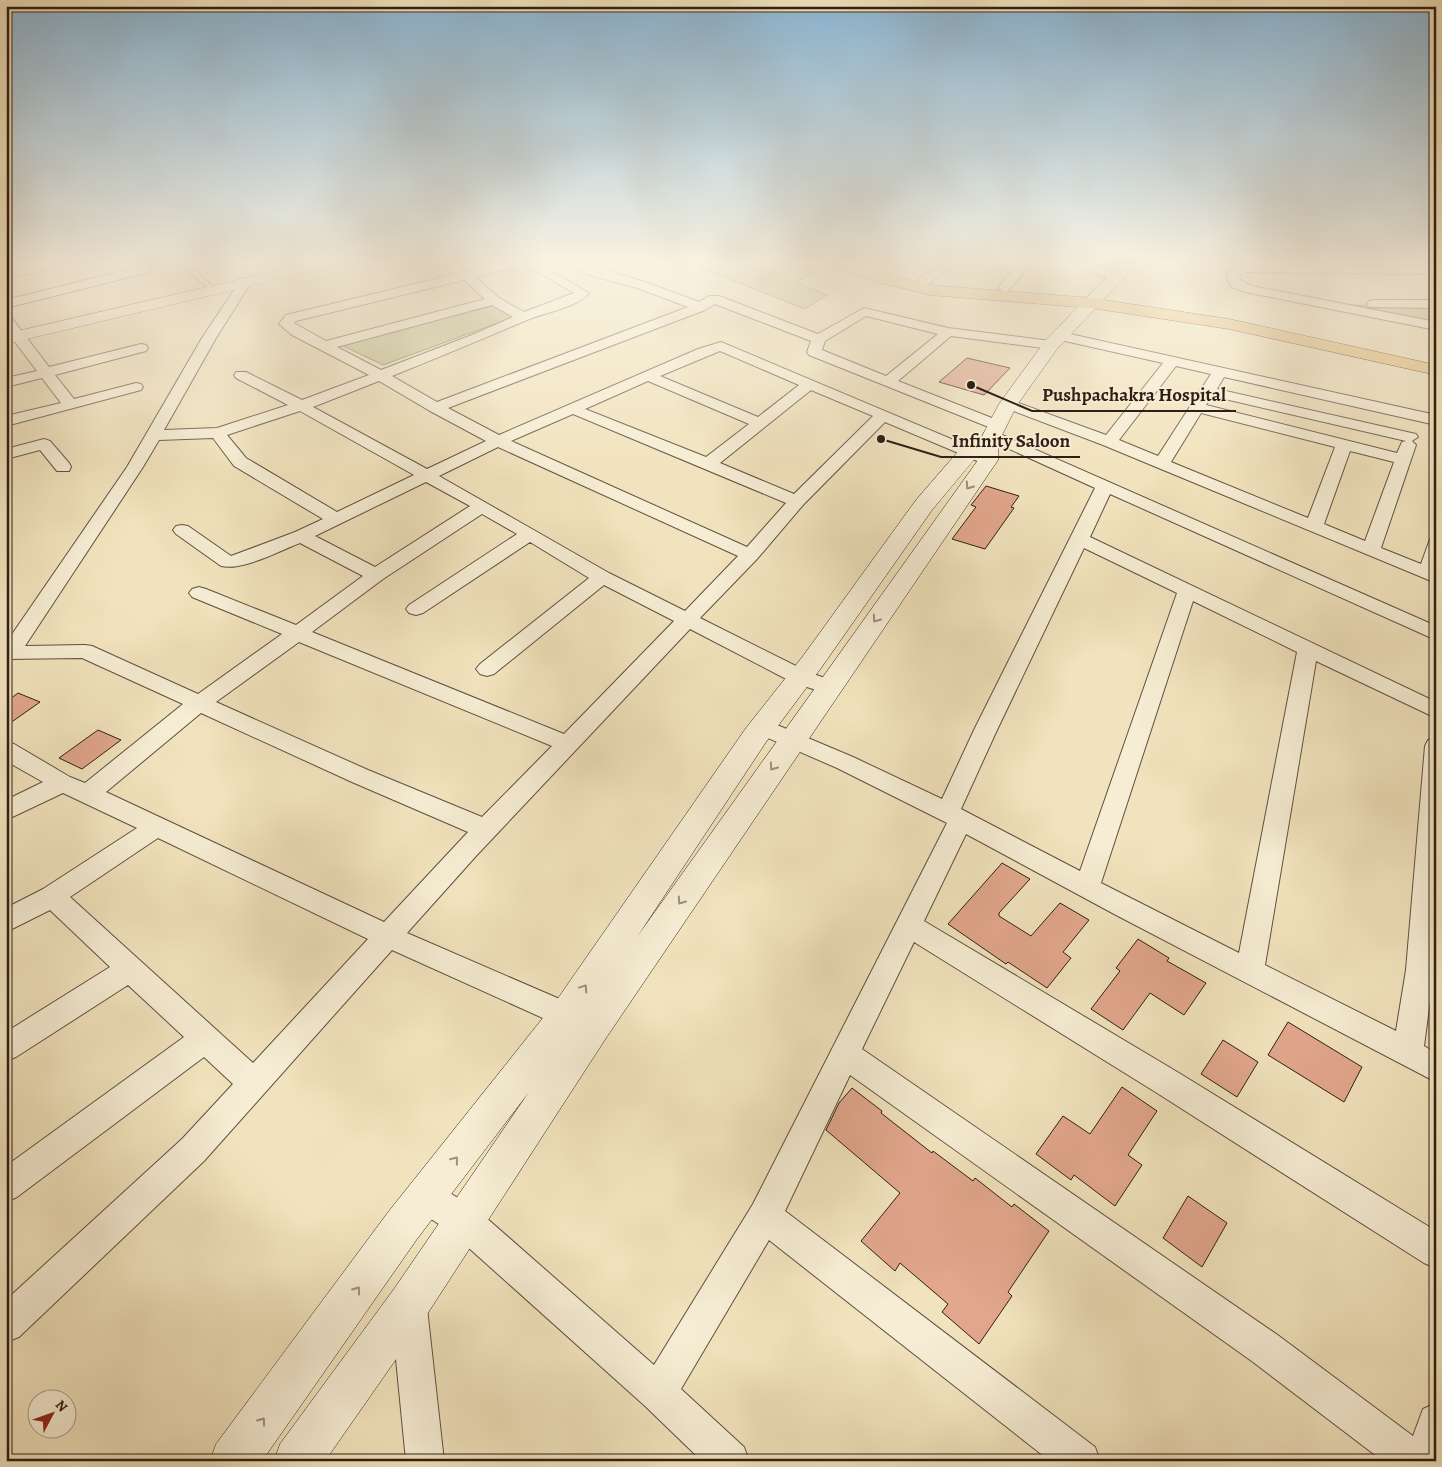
<svg xmlns="http://www.w3.org/2000/svg" width="1442" height="1467" font-family="Alegreya,serif">
  <rect width="100%" height="100%" fill="#f1e3bd"/>
  <filter id="stains"><feTurbulence type="fractalNoise" baseFrequency=".004" numOctaves="4"/><feColorMatrix values="0 0 0 0 .2 0 0 0 0 .09 0 0 0 0 .02 0 0 0 .5 -.17"/></filter>
  <radialGradient id="worn" r=".72"><stop offset=".6" stop-color="#630" stop-opacity="0"/><stop offset="1" stop-color="#630" stop-opacity=".3"/></radialGradient>
  <!-- green -->
  <path fill="#c0c28d" stroke="#787052" d="M713 264H795L816 272 795 282 827 295 805 309 701 268Z
    M497 305 514 317 383 365 339 344Z
    M1346 305 1436 307V323Z"/>
  <!-- building -->
  <path fill="#e2a78d" stroke="#301e16" d="M967 358 1010 368 984 395 939 382Z
    M986 486 1019 496 1011 507 1014 508 985 549 952 539 976 507 971 505Z
    M18 693 40 702 6 726V702Z
    M98 730 121 740 82 769 59 758Z
    M1002 863 1030 879 999 913V916L1031 936 1060 903 1089 920 1063 952 1071 958 1047 988 1008 962 1006 964 948 924Z
    M1138 939 1169 958 1167 961 1206 983 1184 1015 1150 993 1123 1030 1091 1009 1120 971 1116 968Z
    M1288 1022 1362 1067 1344 1102 1268 1055Z
    M1223 1040 1258 1062 1237 1097 1201 1074Z
    M1122 1087 1157 1111 1128 1155 1142 1165 1115 1206 1074 1175 1071 1180 1036 1154 1063 1116 1090 1134Z
    M852 1088 882 1111 881 1113 932 1153 933 1151 973 1181 975 1178 1012 1207 1014 1204 1049 1231 1008 1292 1012 1296 979 1344 942 1312 948 1304 900 1263 895 1271 861 1241 900 1193 826 1130 839 1103Z
    M1188 1196 1227 1223 1202 1267 1163 1238Z"/>
  <g fill="none" stroke-linecap="round" stroke-linejoin="round">
    <!-- service casing -->
    <g stroke="#604f40" stroke-width="2">
      <path id="service" d="M180 264H187L216 289V291H212Z"/>
    </g>
    <!-- minor casing -->
    <g stroke="#604f40" stroke-width="2">
      <path id="minor" d="M37 264H59L57 267 6 279V271Z
        M442 264H457L468 271 498 264H519L517 267 475 277 499 298 524 312 574 293 524 264H539L589 293C579 307 543 313 527 320 482 339 437 358 392 376L437 402 688 307 637 288 593 276 569 267 567 264H584L645 282 699 302 709 296H719L818 334 864 308 948 328 1051 341 1058 345 1051 349 951 336 898 381 1002 422 1004 425 1002 428 996 430 809 355 807 352 811 341 715 304 705 310 448 408 499 435 698 349 721 342 994 457 996 460 994 463H982L885 422 803 505 757 559 700 618 808 672 836 682 839 687 836 692 828 694 792 682 690 629 476 856 407 933 576 1006 580 1015 576 1024 566 1027 556 1024 392 950 204 1161 19 1337 6 1342V1300L182 1139 233 1084 204 1057 17 1197 6 1202V1166L184 1037 128 985 16 1057 6 1061V1032L110 967 50 910 6 932V908L43 889 137 828 63 793 6 820V800L43 782 6 761V742L14 744 70 777 85 783 183 704 82 658 6 659V643L127 467 202 338 242 278H250L252 281 216 338 164 430 217 428 288 405 236 378 234 375 236 372H246L302 400 369 375 292 335 279 324 286 315 456 274ZM464 280 485 299 326 341 294 323 296 321ZM492 305 513 317 472 335 381 370 337 347ZM866 316 938 334 886 376 822 350 825 341ZM720 351 799 385 758 417 660 376ZM379 381 430 411 486 441 427 469 313 407ZM648 381 749 424 706 457 585 409ZM811 390 873 416 794 494 720 463ZM300 411 414 475 337 512 246 458 227 435ZM573 414 786 503 747 547 511 441ZM213 438 234 466 323 519 295 532 231 556 188 526 182 525 176 526 173 530 176 534 221 566C243 571 279 551 300 543L363 576 296 625 206 589 199 587 192 589 189 593 192 597 282 634 198 694 92 646 85 645 25 646 143 467 159 440ZM498 447 738 556 685 611 609 573 439 476ZM426 482 470 506 375 567 315 536ZM482 514 517 534 409 605 406 609 409 613 416 615 423 613 530 542 589 578 480 664 476 669 480 674 487 676 494 674 604 585 674 621 564 734 312 632 383 579ZM299 642 552 746 482 817 368 770 216 702ZM201 713 352 782 468 832 384 922 106 792ZM158 838 368 939 253 1063 70 897Z
        M941 264H955L928 284H920L918 281 920 278Z
        M991 264 1017 266 1018 264H1031L1008 291 1004 292 998 288 1011 272 993 267Z
        M1078 264H1095L1121 274 1123 277 1117 281 1113 280 1080 267Z
        M1221 264 1436 266V274L1245 272 1240 275 1239 279 1252 286 1436 322V330L1245 292 1232 287 1227 279 1228 273 1232 269 1223 267Z
        M146 265 152 269 150 272 6 308V300Z
        M1374 300H1436V308L1369 307 1367 304 1369 301Z
        M6 316 11 317 49 367 141 344 146 345 148 348 146 351 55 375 74 399 136 383 141 384 143 387 141 390 6 426V416L61 403 42 378 6 387V378L37 371 6 330Z
        M1061 332 1436 415V425L1224 377 1217 389 1416 434 1418 437 1412 441 1416 445 1381 548 1421 564 1430 539 1436 538V583L1103 445 1003 407 1000 404 1003 401H1013L1106 435 1163 363 1056 339 1054 336 1056 333ZM1176 366 1211 374 1158 456 1119 440ZM1212 396 1406 441 1402 442 1397 453 1206 405ZM1201 413 1335 447 1308 518 1171 462ZM1350 451 1394 462 1365 541 1324 524Z
        M991 430 1436 626V640L1110 494 1090 537 1436 702V718L1316 661 1265 965 1396 1031 1406 970 1425 746 1428 740 1436 738V939L1434 970 1424 1046 1436 1053V1082L1116 915 966 834 924 921 1179 1073 1436 1231V1268L1424 1263 1157 1093 914 942 862 1049 1279 1336 1413 1436 1423 1409 1436 1403V1461H1383L1253 1362 850 1075 785 1211 1095 1447 1100 1461H1050L769 1240 681 1389 744 1447 749 1461H702L645 1406 451 1232 414 1208 410 1197 414 1186 426 1181 438 1186 475 1208 654 1365 753 1204 947 823 837 768 754 732 751 727 754 722 762 719 770 722 853 757 942 799 974 730 1095 488 985 438 983 435 985 432ZM1084 548 1177 593 1080 871 961 809 997 730ZM1193 601 1297 652 1239 953 1101 883Z
        M44 439 50 441 69 463 71 467 69 471H57L40 450 6 459V449Z
        M409 1290 421 1296 427 1308 444 1461H406L391 1308 397 1296Z"/>
    </g>
    <!-- tertiary casing -->
    <g stroke="#604f40" stroke-width="1">
      <path id="tertiary" d="M306 264H332L330 267 325 268 6 344V334Z"/>
    </g>
    <!-- secondary casing -->
    <g stroke="#301e16" stroke-width="1">
      <path id="secondary" d="M1119 264H1134L1122 280 1057 349 1017 405 998 443V460L606 1038 424 1319 325 1461H274L280 1444 394 1289 529 1092 417 1239 262 1461H210L216 1444 389 1211 554 1004 746 728 803 656 916 500 961 448 980 440 999 404 1045 341ZM978 455V460L637 937 766 742 821 668 932 510Z"/>
    </g>
    <!-- trunk casing -->
    <g stroke="#301e16" stroke-width="1">
      <path id="trunk" d="M826 264H849L930 285 1091 298 1229 319 1436 365V375L1229 329 1091 308 930 295 881 283 828 267Z"/>
    </g>
    <!-- service -->
    <use href="#service" fill="#f6edd4" fill-rule="evenodd"/>
    <!-- minor -->
    <use href="#minor" fill="#f6edd4" fill-rule="evenodd"/>
    <!-- tertiary -->
    <use href="#tertiary" fill="#f6edd4" fill-rule="evenodd"/>
    <!-- secondary -->
    <use href="#secondary" fill="#f6edd4" fill-rule="evenodd"/>
    <!-- trunk -->
    <use href="#trunk" fill="#e8c27e" fill-rule="evenodd"/>
  </g>
  <!-- one-way arrows -->
  <defs><path id="oneway-chevron" d="M-2-3.5L2.5 0L-2 3.5" fill="none" stroke-width="1.6" stroke-linecap="round" stroke-linejoin="round" transform="scale(1.25)"/></defs>
  <g stroke="#9d907e">
    <use href="#oneway-chevron" transform="translate(969 486) rotate(125)"/>
    <use href="#oneway-chevron" transform="translate(876 619) rotate(125)"/>
    <use href="#oneway-chevron" transform="translate(773 767) rotate(125)"/>
    <use href="#oneway-chevron" transform="translate(681 901) rotate(125)"/>
    <use href="#oneway-chevron" transform="translate(584 988) rotate(-56)"/>
    <use href="#oneway-chevron" transform="translate(455 1160) rotate(-52)"/>
    <use href="#oneway-chevron" transform="translate(357 1290) rotate(-54)"/>
    <use href="#oneway-chevron" transform="translate(262 1421) rotate(-54)"/>
  </g>
  <!-- sky -->
  <linearGradient id="sky" x2="0" y2="1"><stop stop-color="#8bb7d6"/><stop offset="0.56" stop-color="#f9f2e1"/><stop offset="1" stop-color="#f9f2e1" stop-opacity="0"/></linearGradient>
  <rect width="1442" height="469" fill="url(#sky)"/>
  <!-- callouts -->
  <path fill="none" stroke="#301e16" stroke-width="2" d="M971 385L1032 411H1236M881 439L941 457H1080"/>
  <g fill="#301e16" stroke="#f6edd4" stroke-width="2">
    <circle cx="971" cy="385" r="5"/>
    <circle cx="881" cy="439" r="5"/>
  </g>
  <g font-size="19" text-anchor="middle" font-weight="bold" fill="#301e16" stroke="#f6edd4" stroke-width="4" stroke-linejoin="round" paint-order="stroke">
    <text x="1134" y="401">Pushpachakra Hospital</text>
    <text x="1011" y="447">Infinity Saloon</text>
  </g>
  <!-- margin -->
  <rect width="1442" height="1467" fill="none" stroke="#f1e3bd" stroke-width="25"/>
  <rect x="8" y="8" width="1427" height="1452" fill="none" stroke="#301e16" stroke-width="2.5"/>
  <rect x="12" y="12" width="1417" height="1442" fill="none" stroke="#301e16"/>
  <!-- north arrow -->
  <g transform="translate(52 1414) rotate(49)"><circle r="24" fill="#f6edd4" stroke="#a79a88"/>
  <path d="M0-4L9 19L0 12L-9 19Z" fill="#8f2418"/>
  <text y="-8" font-size="14" font-weight="bold" text-anchor="middle" fill="#301e16">N</text>
  </g>
  <rect width="100%" height="100%" filter="url(#stains)"/>
  <rect width="100%" height="100%" fill="url(#worn)"/>
</svg>
